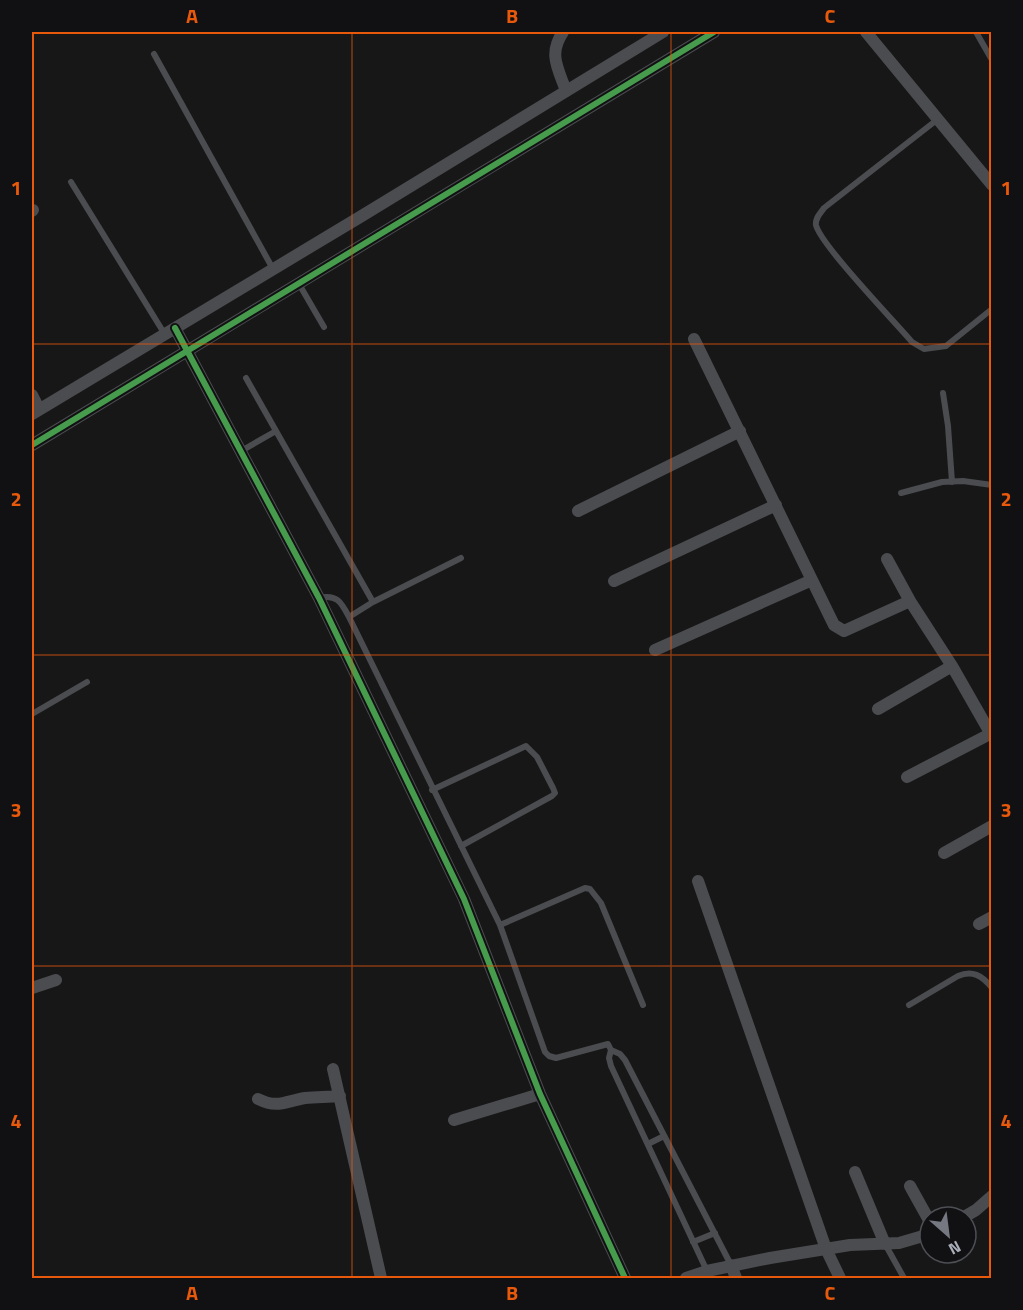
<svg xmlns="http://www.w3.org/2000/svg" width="1023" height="1310" font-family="'Titillium Web',sans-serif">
  <rect width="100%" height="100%" fill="#171717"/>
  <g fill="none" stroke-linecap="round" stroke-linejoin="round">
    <!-- service -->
    <path stroke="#4b4c50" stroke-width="6" d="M976 32 992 60
      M154 54 273 269
      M938 119 824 208C820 214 815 218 816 225 820 244 895 322 912 342L924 349 946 346 992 309
      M71 182 164 333
      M299 284 324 327
      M246 378 373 602 349 617
      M943 393 948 426 952 482
      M241 451 276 431
      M901 493 942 482 963 481 992 485
      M319 598C337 594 341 602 349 617L500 925 585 888 590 889 601 903 643 1005
      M373 602 461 558
      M32 714 87 682
      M432 790 526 746 537 757 553 788 555 793 552 796 461 846
      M500 925 545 1052 549 1056 556 1058 608 1044 611 1050 620 1054 625 1060 731 1265
      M909 1005 958 976C972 970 982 975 992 988
      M611 1050 609 1058 611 1066 707 1271
      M648 1144 664 1136
      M693 1242 715 1233
      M885 1244 904 1278"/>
    <!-- minor -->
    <path stroke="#4b4c50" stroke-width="12" d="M563 32C548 54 558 68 566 91
      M866 32 992 185
      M32 211 33 210
      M175 328 319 598 464 899 540 1094 625 1278
      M694 339 834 625 844 631 910 601 952 666 992 736
      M32 395 39 409
      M32 414 360 217 663 32
      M32 445C260 308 486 168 714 32
      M578 511 740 431
      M887 559 910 601
      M614 581 776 505
      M655 650 812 580
      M878 709 952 666
      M907 777 990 734
      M944 853 992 826
      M698 881 826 1249 840 1278
      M979 924 992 917
      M32 988 56 980
      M333 1069 381 1278
      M258 1099C278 1109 286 1101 305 1098 317 1097 328 1097 340 1096
      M454 1120 540 1094
      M855 1172 885 1244
      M910 1186 930 1222
      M964 1217 976 1210 992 1196
      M731 1265 736 1278
      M686 1278 707 1271 770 1258 850 1245 899 1243 930 1234"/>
    <!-- cycleway casing -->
    <g stroke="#111113" stroke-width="10">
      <path id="cycleway" d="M175 328 319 598 464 899 540 1094 625 1278
        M32 445C260 308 486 168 714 32"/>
    </g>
    <!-- cycleway -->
    <use href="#cycleway" stroke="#469c4c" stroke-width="6"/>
  </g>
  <!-- grid -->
  <path fill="none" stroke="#e8590c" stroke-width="1.5" stroke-opacity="0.55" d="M352 32V1278M671 32V1278M32 344H992M32 655H992M32 966H992"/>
  <!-- border -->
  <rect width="1023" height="1310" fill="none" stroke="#111113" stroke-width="66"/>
  <!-- north arrow -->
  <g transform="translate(948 1235) rotate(152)"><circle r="28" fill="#111113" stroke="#4d4f55" stroke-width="1.5"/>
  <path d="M0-4.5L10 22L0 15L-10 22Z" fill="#757880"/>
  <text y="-9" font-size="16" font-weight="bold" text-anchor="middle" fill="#a8adb8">N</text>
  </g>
  <rect x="33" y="33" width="957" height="1244" fill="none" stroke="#e8590c" stroke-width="2"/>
  <g font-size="20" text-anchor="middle" font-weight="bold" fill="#e8590c">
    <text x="192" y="23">A</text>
    <text x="512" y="23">B</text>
    <text x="830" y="23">C</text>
    <text x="16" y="195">1</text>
    <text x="1006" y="195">1</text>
    <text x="16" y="506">2</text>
    <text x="1006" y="506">2</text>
    <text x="16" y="817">3</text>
    <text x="1006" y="817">3</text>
    <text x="16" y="1128">4</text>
    <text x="1006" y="1128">4</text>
    <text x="192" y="1300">A</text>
    <text x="512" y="1300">B</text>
    <text x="830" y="1300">C</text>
  </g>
</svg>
